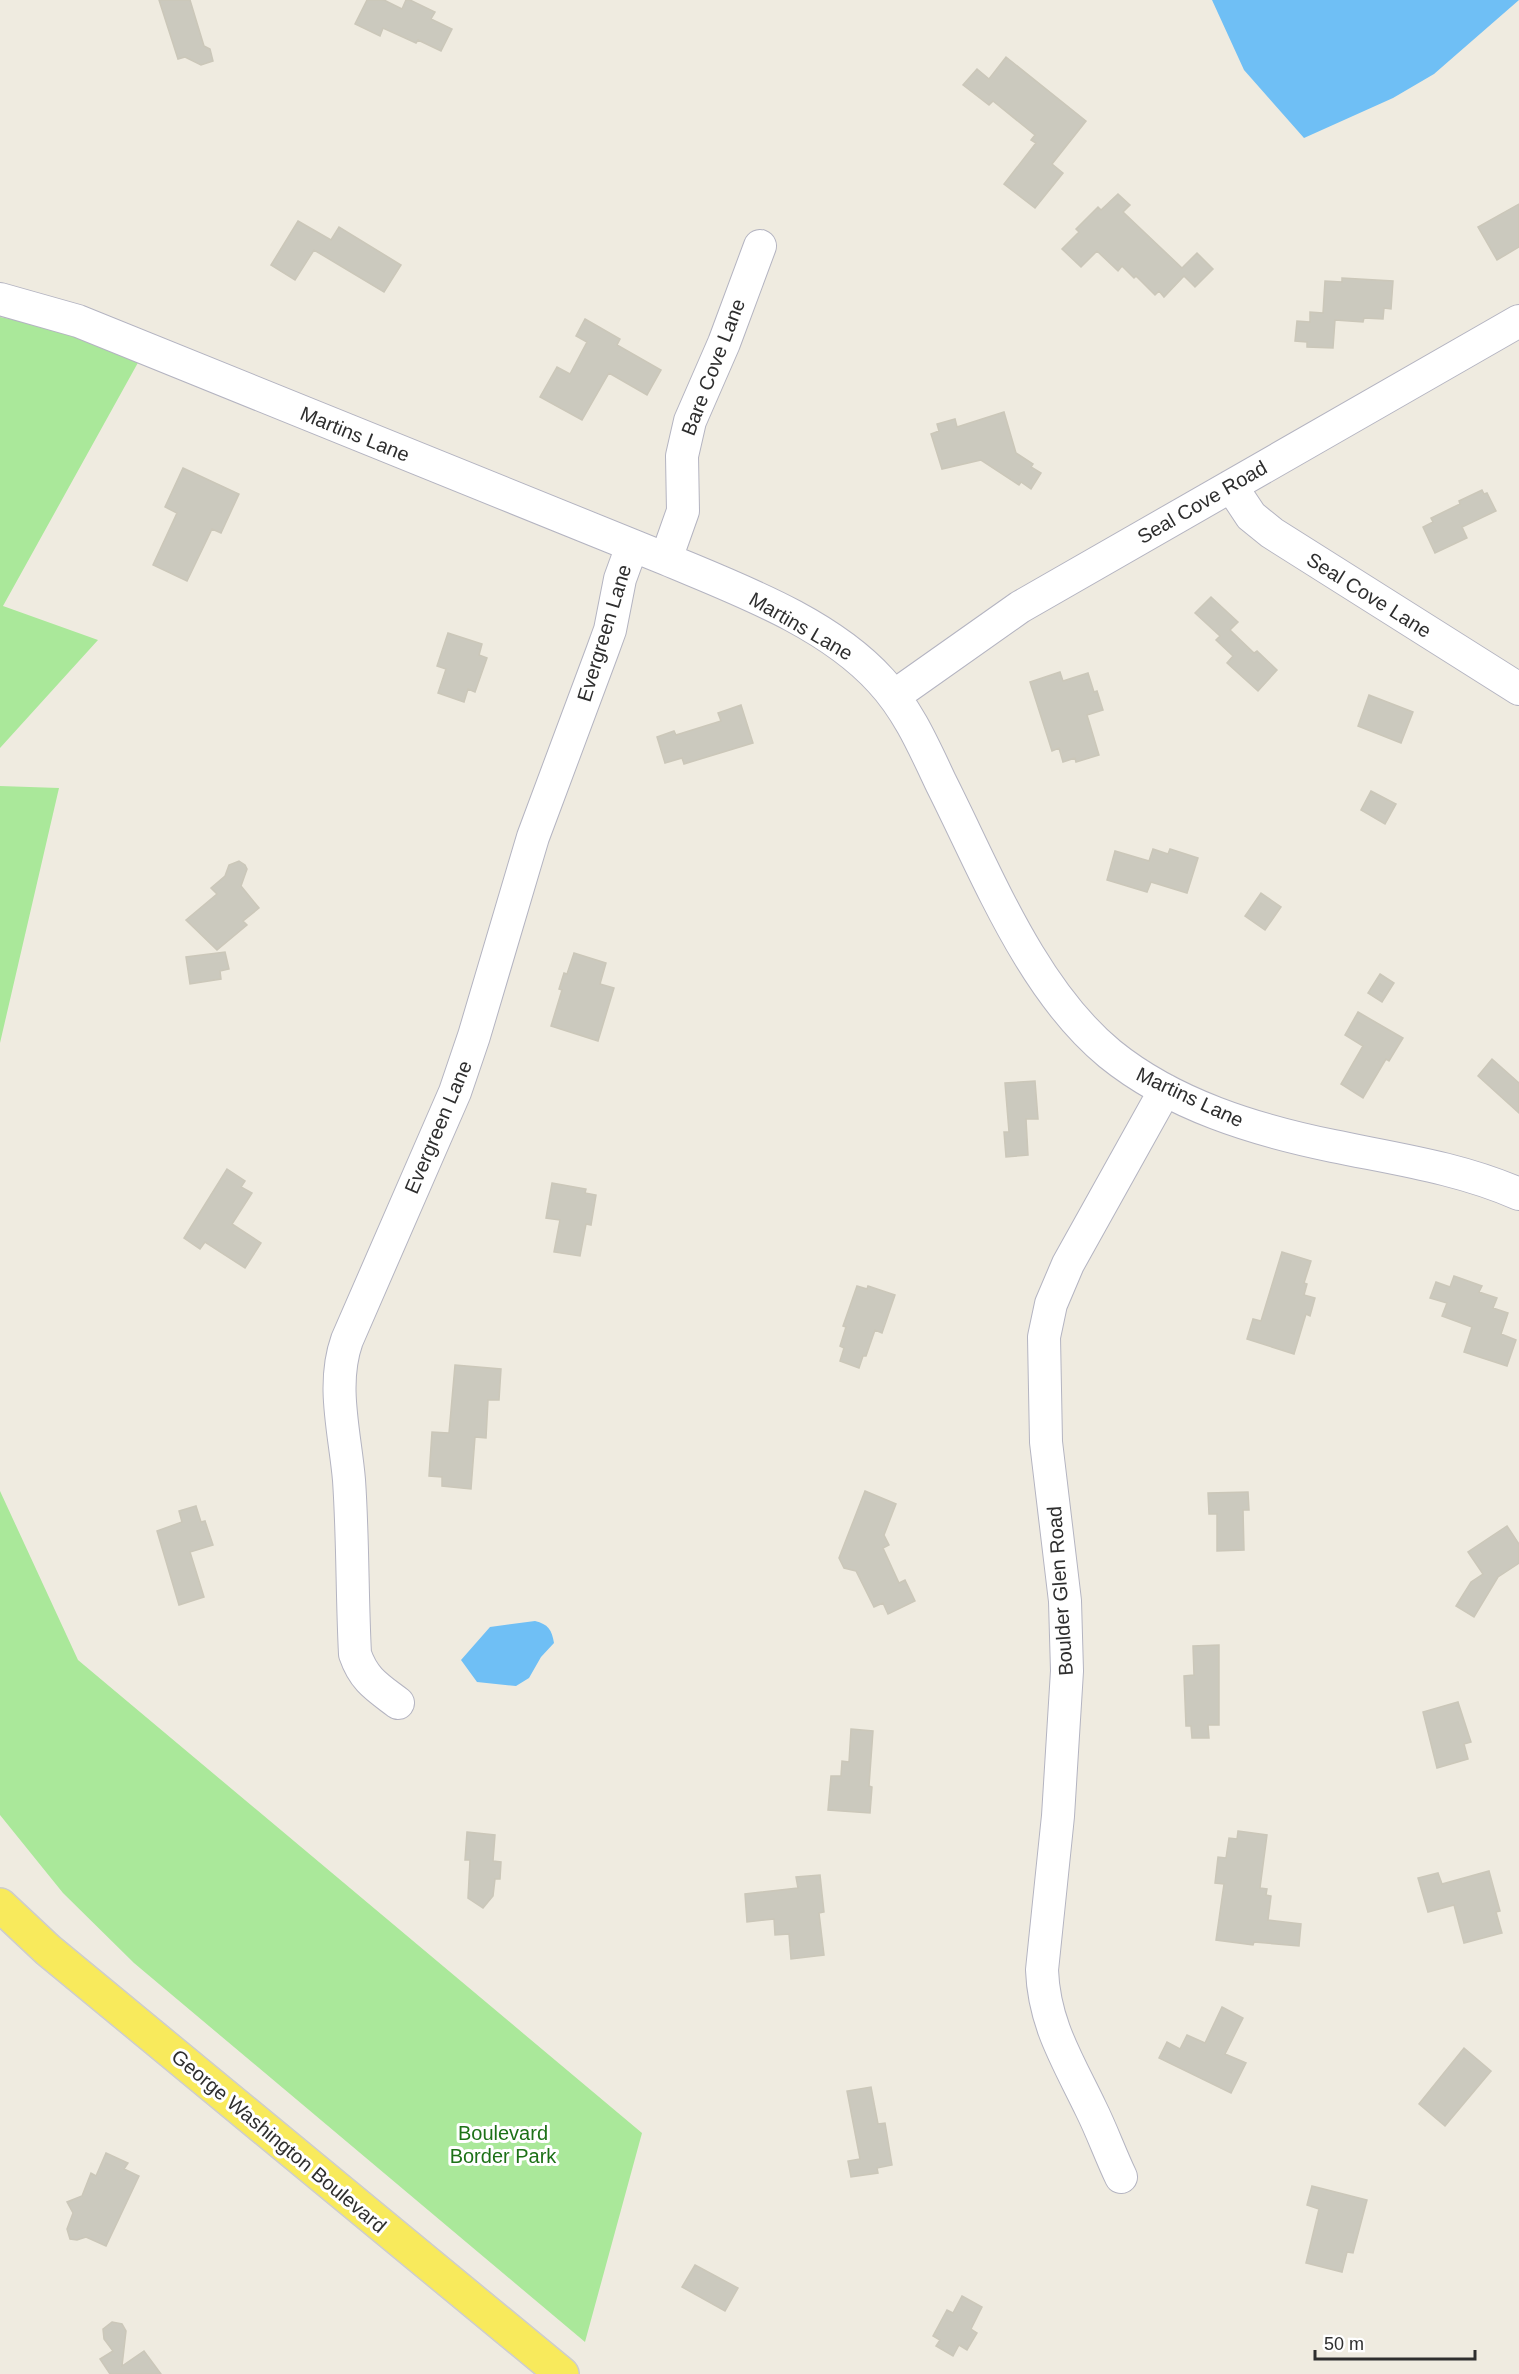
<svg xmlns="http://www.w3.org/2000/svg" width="1519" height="2374" font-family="Arial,sans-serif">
  <rect width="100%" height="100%" fill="#efebe0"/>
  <!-- green -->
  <path fill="#aae89a" d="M0 317 49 327 140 359 3 606 98 640 0 748Z
    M0 786 59 788 0 1043Z
    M0 1491 78 1660 642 2133 585 2342 134 1963 63 1893 0 1815Z"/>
  <!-- water -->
  <path fill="#6fbff5" d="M1212 0H1519L1434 74 1393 98 1304 138 1244 70Z
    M535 1621C548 1624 552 1630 554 1643L541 1657 529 1678 516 1686 477 1682 461 1660 490 1627Z"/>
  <!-- building -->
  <path fill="#cbc9be" stroke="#cbc7b9" stroke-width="1.5" d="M159 0H190L204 46 210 49 213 61 201 65 185 57 178 59Z
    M367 0H384L402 9 406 0H410L435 12 431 19 452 29 441 51 418 40 416 43 383 28 380 36 355 24Z
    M1006 57 1086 121 1052 164 1063 173 1035 208 1004 184 1036 143 1031 140 1035 135 993 101 989 105 963 85 977 69 989 79Z
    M1118 194 1130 205 1123 212 1182 268 1197 253 1213 269 1195 287 1184 276 1164 297 1159 291 1155 295 1136 276 1134 278 1122 266 1118 271 1097 251 1081 267 1062 249 1079 232 1076 229 1098 207 1101 210Z
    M1519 204V247L1497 260 1478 227Z
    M298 221 331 240 339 227 401 265 384 292 314 250 295 280 271 265Z
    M1342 278 1393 281 1391 309 1384 308 1383 319 1364 318 1363 322 1335 320 1333 348 1307 347V342L1295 341 1297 321 1310 322V312L1323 313 1325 281 1342 282Z
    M585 319 620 339 617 345 661 370 647 395 609 373 582 420 540 397 557 367 570 374 587 342 576 336Z
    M1004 412 1016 453 1033 464 1031 467 1041 473 1031 489 1021 482 1019 485 981 460 942 469 931 434 939 431 937 424 955 419 957 427Z
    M183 468 239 494 221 533 212 529 187 581 153 565 177 513 165 507Z
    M1482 490 1484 494 1487 493 1496 511 1462 527 1467 538 1435 553 1423 527 1433 522 1431 518 1460 504 1459 501Z
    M1211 597 1238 622 1230 630 1254 653 1257 651 1277 670 1258 691 1227 663 1233 656 1216 640 1220 636 1195 613Z
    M448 633 482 644 479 655 487 658 475 692 468 689 464 702 438 693 446 669 437 666Z
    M1060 672 1063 681 1088 673 1094 692 1097 691 1103 710 1087 715 1099 755 1076 762 1075 758 1063 762 1059 748 1052 751 1030 682Z
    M1369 695 1413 712 1401 743 1358 726Z
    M741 705 753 743 684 764 682 758 665 763 657 737 674 731 676 735 721 721 718 713Z
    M1371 791 1396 804 1385 824 1361 810Z
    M1153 849 1168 854 1170 849 1198 858 1187 893 1151 882 1147 892 1107 880 1115 851 1149 861Z
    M239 861 245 865 247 869 241 886 259 908 243 921 247 925 217 950 186 920 217 894 211 888 225 876 229 865Z
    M1261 893 1281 907 1265 930 1245 916Z
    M225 952 229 969 220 971 221 979 190 984 186 957Z
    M574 953 606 963 600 984 614 988 598 1041 551 1026 562 990 559 989 564 973 567 974Z
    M1380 974 1394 983 1382 1002 1368 993Z
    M1358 1012 1403 1038 1389 1061 1386 1059 1363 1098 1341 1084 1363 1046 1345 1035Z
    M1492 1059 1519 1083V1113L1478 1076Z
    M1035 1081 1038 1119H1026L1028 1155 1006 1157 1004 1132H1009L1005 1083Z
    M227 1169 245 1181 241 1187 252 1193 232 1224 261 1243 245 1268 205 1242 200 1249 184 1238Z
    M552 1183 586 1189 585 1193 596 1195 591 1225 586 1224 580 1256 554 1252 560 1220 546 1218Z
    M1282 1252 1311 1261 1304 1283 1307 1284 1304 1295 1315 1298 1310 1316 1306 1314 1294 1354 1247 1339 1253 1319 1261 1321Z
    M1454 1276 1482 1286 1479 1292 1497 1298 1493 1308 1508 1313 1501 1334 1516 1340 1507 1366 1464 1352 1472 1327 1442 1316 1447 1303 1430 1298 1436 1282 1450 1287Z
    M857 1286 867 1289 868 1286 895 1295 882 1333 875 1330 866 1356H863L859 1368 840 1361 844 1348 840 1346 846 1327 843 1326Z
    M455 1365 501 1369 499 1400H488L486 1438 475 1437 471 1489 442 1486V1477L429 1476 432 1432 449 1433Z
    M865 1491 896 1504 884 1535 889 1545 883 1548 899 1583 905 1580 915 1601 888 1614 883 1603 874 1607 856 1571 844 1568 839 1558Z
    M1248 1492 1249 1510H1243L1244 1550 1217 1551V1514H1209L1208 1493Z
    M196 1506 201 1522 205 1521 213 1545 190 1552 204 1597 179 1605 157 1531 182 1522 179 1511Z
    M1507 1526 1519 1544V1563L1498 1577 1474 1617 1456 1606 1471 1582 1483 1574 1468 1552Z
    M1219 1645V1725H1208L1209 1738H1192L1191 1726H1186L1184 1676 1194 1675 1193 1646Z
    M1458 1702 1471 1742 1464 1744 1468 1759 1437 1768 1423 1712Z
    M851 1729 873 1731 869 1786 872 1787 870 1813 828 1810 831 1776H841L842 1761 849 1762Z
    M1238 1831 1267 1835 1260 1888 1267 1889 1266 1895 1271 1896 1268 1920 1301 1924 1299 1946 1254 1942 1253 1945 1216 1940 1224 1884 1215 1883 1218 1857 1226 1858 1229 1838 1237 1839Z
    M467 1832 495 1835 493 1861 501 1862 500 1879H495L493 1896 483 1908 468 1898 470 1860H465Z
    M1489 1871 1500 1911 1496 1912 1502 1933 1464 1943 1454 1905 1428 1912 1418 1878 1438 1873 1442 1884Z
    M820 1875 824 1912 819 1913 824 1955 791 1959 789 1934 775 1935 774 1919 747 1922 745 1894 798 1888 796 1877Z
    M1222 2007 1243 2018 1225 2054 1246 2063 1231 2093 1159 2058 1167 2042 1180 2049 1187 2035 1205 2043Z
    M1464 2048 1491 2071 1445 2126 1419 2104Z
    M871 2087 878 2124 885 2123 892 2165 877 2168 878 2173 851 2177 848 2161 860 2159 847 2091Z
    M106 2153 128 2163 124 2169 139 2176 106 2246 86 2237 77 2240 70 2239 67 2229 73 2213 67 2202 82 2196 91 2173 96 2176Z
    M1312 2186 1367 2200 1353 2253 1347 2252 1342 2272 1306 2263 1319 2209 1307 2205Z
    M695 2265 738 2288 725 2311 682 2287Z
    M962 2296 982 2307 971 2329 977 2333 967 2350 959 2345 953 2356 936 2346 940 2340 933 2336 947 2310 953 2313Z
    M112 2322 122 2324 126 2331 122 2366 144 2351 161 2374H110L100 2359 113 2351 104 2339 103 2329Z"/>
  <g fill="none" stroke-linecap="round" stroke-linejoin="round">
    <!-- minor casing -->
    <g stroke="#b4b4c1" stroke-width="34">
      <path id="minor" d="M0 299 78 321 666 559C737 589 828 622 881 681 908 710 924 747 941 783 987 874 1031 989 1110 1054 1173 1105 1255 1130 1333 1146 1396 1159 1460 1168 1519 1194
        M1231 486 1251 516 1272 533 1519 689
        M666 559 683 511 682 456 690 421 724 343 760 246
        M894 696 1020 607 1519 321
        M398 1703C377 1687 364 1680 355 1654 352 1596 353 1538 349 1480 345 1433 331 1385 347 1340L455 1092 474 1036 533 837 602 652 610 630 620 579 632 546
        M1121 2177C1110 2154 1102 2131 1091 2109 1068 2061 1044 2024 1042 1970L1058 1816 1067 1671 1065 1601 1046 1442 1044 1337 1051 1304 1068 1264 1165 1090"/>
    </g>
    <!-- major casing -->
    <g stroke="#cdcdcd" stroke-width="36">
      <path id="major" d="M0 1905 48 1950 562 2374"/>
    </g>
    <!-- minor -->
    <use href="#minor" stroke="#fff" stroke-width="32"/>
    <!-- major -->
    <use href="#major" stroke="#f8ea5c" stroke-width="33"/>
  </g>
  <g text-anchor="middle" stroke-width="6" stroke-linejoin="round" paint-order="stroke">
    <!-- street labels -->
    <g font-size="20" fill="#2e2e2e" stroke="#fff">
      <text transform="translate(713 367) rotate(-69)" y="7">Bare Cove Lane</text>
      <text transform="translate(355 434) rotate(22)" y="7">Martins Lane</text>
      <text transform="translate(1202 502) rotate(-30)" y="7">Seal Cove Road</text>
      <text transform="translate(1369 595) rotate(32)" y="7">Seal Cove Lane</text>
      <text transform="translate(801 626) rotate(30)" y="7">Martins Lane</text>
      <text transform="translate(604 633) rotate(-73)" y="7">Evergreen Lane</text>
      <text transform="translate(1190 1097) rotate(25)" y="7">Martins Lane</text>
      <text transform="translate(438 1127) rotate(-67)" y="7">Evergreen Lane</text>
      <text transform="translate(1060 1591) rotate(-94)" y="7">Boulder Glen Road</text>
      <text transform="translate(279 2141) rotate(40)" y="7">George Washington Boulevard</text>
    </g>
    <!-- park labels -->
    <g font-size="20" fill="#1d7117" stroke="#fff">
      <text x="503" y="2140">Boulevard<tspan x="503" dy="23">Border Park</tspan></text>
    </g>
  </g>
  <!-- scale -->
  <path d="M1315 2350v9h160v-9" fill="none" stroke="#2e2e2e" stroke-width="3"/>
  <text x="1324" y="2350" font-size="18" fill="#2e2e2e" stroke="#ffffff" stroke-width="4.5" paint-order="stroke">50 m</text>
</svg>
